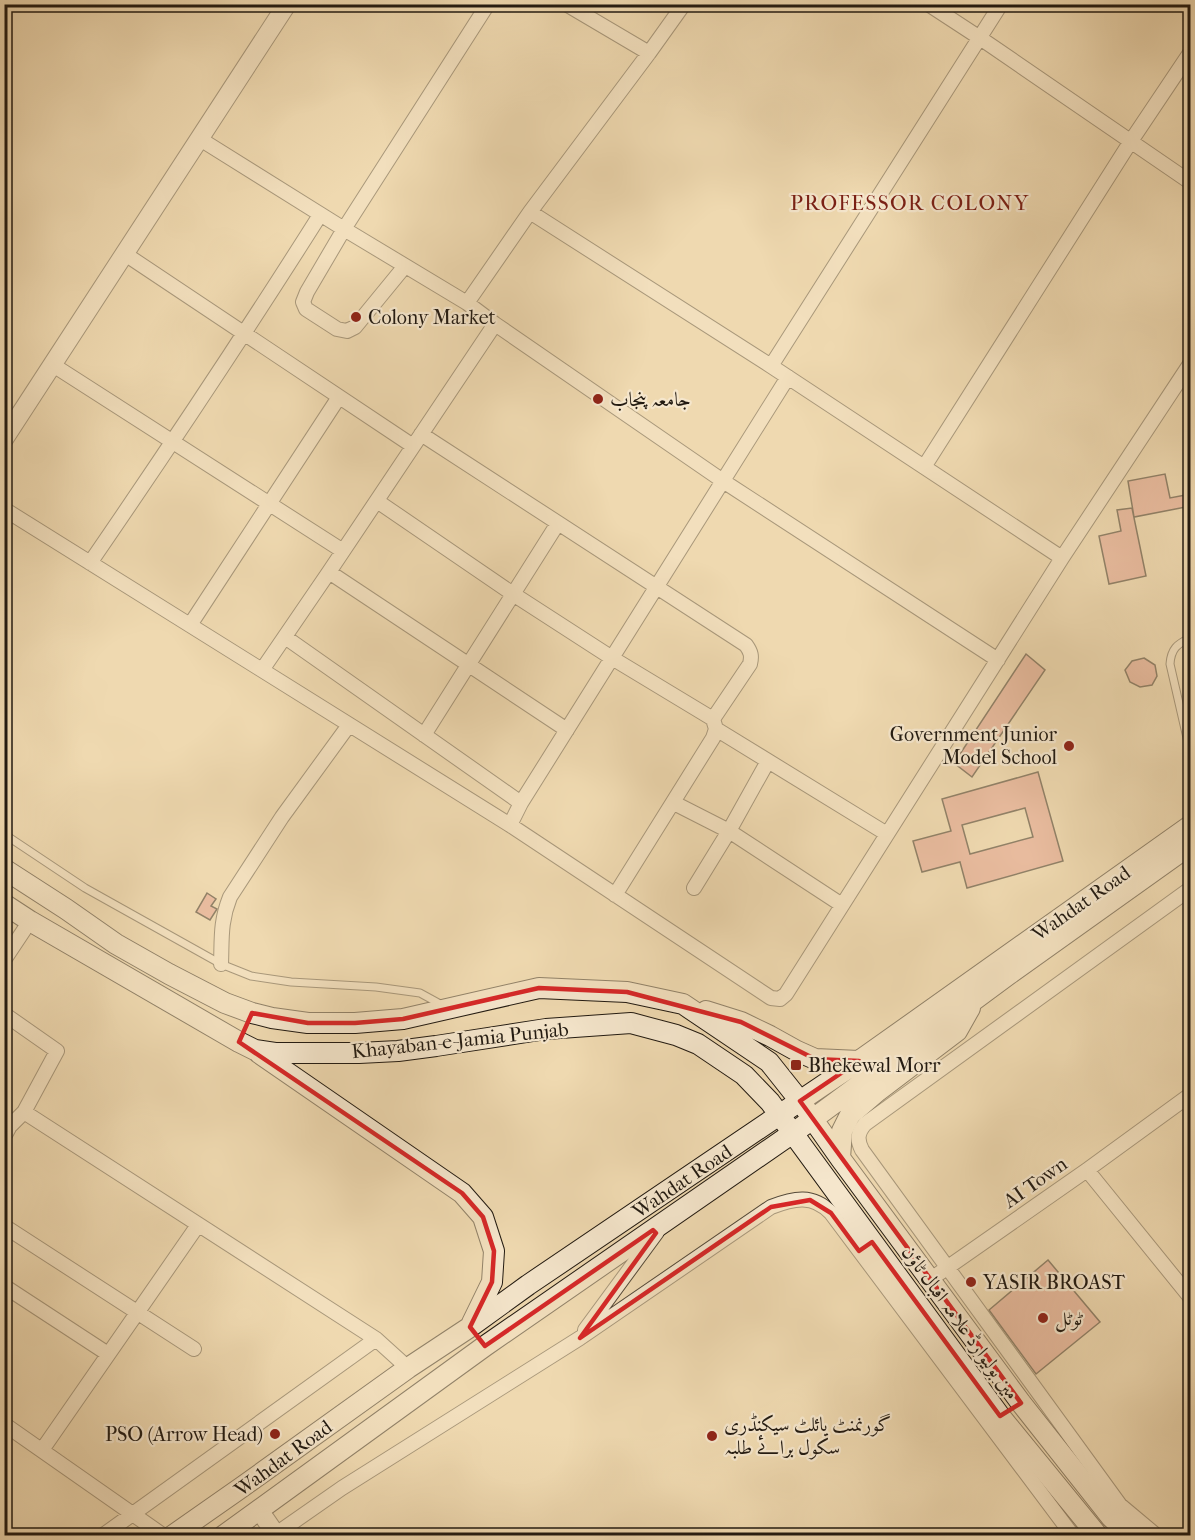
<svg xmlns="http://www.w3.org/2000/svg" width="1195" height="1540" font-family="'IM FELL French Canon',Amiri,serif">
  <rect width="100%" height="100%" fill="#efd9b0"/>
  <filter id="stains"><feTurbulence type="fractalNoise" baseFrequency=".00333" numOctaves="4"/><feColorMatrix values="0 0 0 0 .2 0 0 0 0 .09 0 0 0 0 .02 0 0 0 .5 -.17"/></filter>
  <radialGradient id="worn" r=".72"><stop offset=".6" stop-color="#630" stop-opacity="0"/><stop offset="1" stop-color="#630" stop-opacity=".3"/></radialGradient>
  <!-- building -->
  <path fill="#e49c8d" stroke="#221a11" stroke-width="1.5" fill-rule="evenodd" d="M1165 474 1170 498 1191 494V506L1134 517 1128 481Z
    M1132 508 1146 576 1109 584 1099 536 1121 531 1117 510Z
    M1026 654 1045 670 972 777 954 763Z
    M1144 658 1155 665 1157 676 1152 685 1140 687 1130 682 1125 670 1132 661Z
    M1038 772 1063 861 967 888 960 862 922 872 913 841 951 831 942 799ZM1025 808 1033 837 970 854 962 825Z
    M207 893 216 899 211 906 217 909 210 920 196 912Z
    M1048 1260 1100 1322 1036 1374 989 1310Z"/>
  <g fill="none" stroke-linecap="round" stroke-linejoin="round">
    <!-- service casing -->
    <g stroke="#554a39" stroke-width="9">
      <path id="service" d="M1190 638C1177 644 1171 649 1170 664L1190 751
        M4 834 85 888 221 964 251 976 291 982 376 987 420 993 442 1005"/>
    </g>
    <!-- minor casing -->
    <g stroke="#554a39" stroke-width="16">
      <path id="minor" d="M566 4 649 53 530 212 467 303 495 324 723 481 998 660
        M928 4 980 38 1190 182
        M649 53 684 4
        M200 139 344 229 467 303
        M530 212 771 366 1062 558
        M125 254 413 446
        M405 266 355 327 347 331 337 329 306 309 303 302 307 292 344 229 488 4
        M53 365 343 551
        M771 366 1001 4
        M421 434 746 645C751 652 752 656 750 664L713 719
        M924 467 1131 141 1190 53
        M377 501 513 594 612 658 713 719 716 729 713 738 615 895
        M4 509 510 825 771 998 780 999 786 994 1062 558 1190 364
        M90 563C169 448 246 332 320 215
        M329 572 567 730
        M190 625 339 397
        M285 637 521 803
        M262 670 329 572 495 324
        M716 729 887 834
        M424 735 558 523
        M674 803 729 831 842 905
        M510 825 521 803 788 377
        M694 888 729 831 768 761
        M4 960 30 921
        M221 964C222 939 220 922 230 897L282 817 349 725
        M4 1016H7L57 1051 24 1112 10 1126 4 1137
        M24 1112 376 1339 408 1368
        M1087 1170 1190 1297
        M4 1226 194 1349
        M931 1279 1087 1170 1190 1095
        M4 1286 108 1354
        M585 1330 657 1232
        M4 1424 164 1536
        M42 1450 198 1225
        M276 1534 342 1488 580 1338 771 1207C794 1198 813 1194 831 1213L1073 1536
        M102 1536 376 1339
        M1157 1536 1120 1505 862 1150C857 1140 857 1133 865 1124L1190 889"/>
    </g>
    <!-- tertiary casing -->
    <g stroke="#554a39" stroke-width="20">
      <path id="tertiary" d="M4 439 287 4
        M259 1510 277 1536"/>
    </g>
    <!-- secondary casing -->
    <g stroke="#221a11" stroke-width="22">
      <path id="secondary" d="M4 869 66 909 116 944 169 974 225 1003 252 1013 272 1018 308 1023H355L403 1019 539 988 627 992 683 1004 769 1062 800 1101 840 1158 1021 1403 1111 1517 1131 1536
        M4 904 30 921 239 1042 255 1050 275 1053H359L398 1051 436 1046 546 1029 631 1023 676 1035 698 1044 744 1075 770 1102 1000 1416 1098 1536
        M706 1011 741 1022 770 1036 797 1051 815 1059 859 1061
        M259 1053 462 1193 483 1217 494 1251 492 1282 472 1323
        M840 1158 842 1131 850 1115 878 1091 957 1031 970 1008
        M172 1536 242 1487 408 1368 470 1327 528 1285 859 1061 1190 826
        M223 1536 485 1346 813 1119 1008 975 1190 845"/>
    </g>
    <!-- service -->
    <use href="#service" stroke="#f5e6cc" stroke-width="7"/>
    <!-- minor -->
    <use href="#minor" stroke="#f5e6cc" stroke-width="14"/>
    <!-- tertiary -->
    <use href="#tertiary" stroke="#f5e6cc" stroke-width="18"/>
    <!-- secondary -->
    <use href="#secondary" stroke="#f5e6cc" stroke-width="20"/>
  </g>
  <!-- marked area -->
  <path d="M0 0H1195V1540H0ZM539 988 627 992 741 1022 815 1059 859 1061 800 1101 1021 1403 1000 1416 872 1242 859 1251 831 1213 810 1200 771 1207 580 1338 656 1233 653 1230 485 1346 470 1327 492 1282 494 1251 483 1217 462 1193 239 1042 252 1013 308 1023H355L403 1019Z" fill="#efd9b0" fill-opacity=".55" fill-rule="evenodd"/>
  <path fill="none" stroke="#d62828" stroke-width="4.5" stroke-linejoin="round" d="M539 988 627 992 741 1022 815 1059 859 1061 800 1101 1021 1403 1000 1416 872 1242 859 1251 831 1213 810 1200 771 1207 580 1338 656 1233 653 1230 485 1346 470 1327 492 1282 494 1251 483 1217 462 1193 239 1042 252 1013 308 1023H355L403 1019Z"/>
  <!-- markers -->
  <g fill="#8f2418" stroke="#f5e6cc" stroke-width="2">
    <circle cx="356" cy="317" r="6"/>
    <circle cx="598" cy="399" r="6"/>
    <circle cx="1069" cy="746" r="6"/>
    <rect x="790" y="1059" width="12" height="12" rx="3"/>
    <circle cx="971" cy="1282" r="6"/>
    <circle cx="1043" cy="1318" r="6"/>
    <circle cx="275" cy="1434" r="6"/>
    <circle cx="712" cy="1436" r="6"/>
  </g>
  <g text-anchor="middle" stroke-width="4.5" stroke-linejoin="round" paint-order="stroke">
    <!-- poi labels -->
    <g font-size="20" fill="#221a11" stroke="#f5e6cc" text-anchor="start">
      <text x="368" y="324">Colony Market</text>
      <text x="610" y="406">جامعہ پنجاب</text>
      <text x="1057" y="741" text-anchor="end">Government Junior<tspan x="1057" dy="23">Model School</tspan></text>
      <text x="808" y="1072">Bhekewal Morr</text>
      <text x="983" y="1289">YASIR BROAST</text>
      <text x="1055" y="1325">ٹوٹل</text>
      <text x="724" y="1431">گورنمنٹ پائلٹ سیکنڈری<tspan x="724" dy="23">سکول برائے طلبہ</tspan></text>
      <text x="263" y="1441" text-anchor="end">PSO (Arrow Head)</text>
    </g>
    <!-- street labels -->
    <g font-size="20" fill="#221a11" stroke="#f5e6cc">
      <text transform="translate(1081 903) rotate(-35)" y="7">Wahdat Road</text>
      <text transform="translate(460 1040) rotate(-6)" y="7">Khayaban-e-Jamia Punjab</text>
      <text transform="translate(682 1181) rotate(-34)" y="7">Wahdat Road</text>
      <text transform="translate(1035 1182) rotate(-35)" y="7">AI Town</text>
      <text transform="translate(961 1322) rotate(54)" y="7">مین بولیوارڈ علامہ اقبال ٹاؤن</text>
      <text transform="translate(283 1458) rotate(-36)" y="7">Wahdat Road</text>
    </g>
    <!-- neighbourhood labels -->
    <g font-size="21" letter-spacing="1.5" fill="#7a1f14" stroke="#f5e6cc">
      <text x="910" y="210">PROFESSOR COLONY</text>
    </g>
  </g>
  <!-- margin -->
  <rect width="1195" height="1540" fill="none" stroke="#efd9b0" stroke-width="24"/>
  <rect x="6" y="6" width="1183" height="1528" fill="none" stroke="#221a11" stroke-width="3"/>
  <rect x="12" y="12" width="1171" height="1516" fill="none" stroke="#221a11" stroke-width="1.5"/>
  <rect width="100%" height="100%" filter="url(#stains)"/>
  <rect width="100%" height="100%" fill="url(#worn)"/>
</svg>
